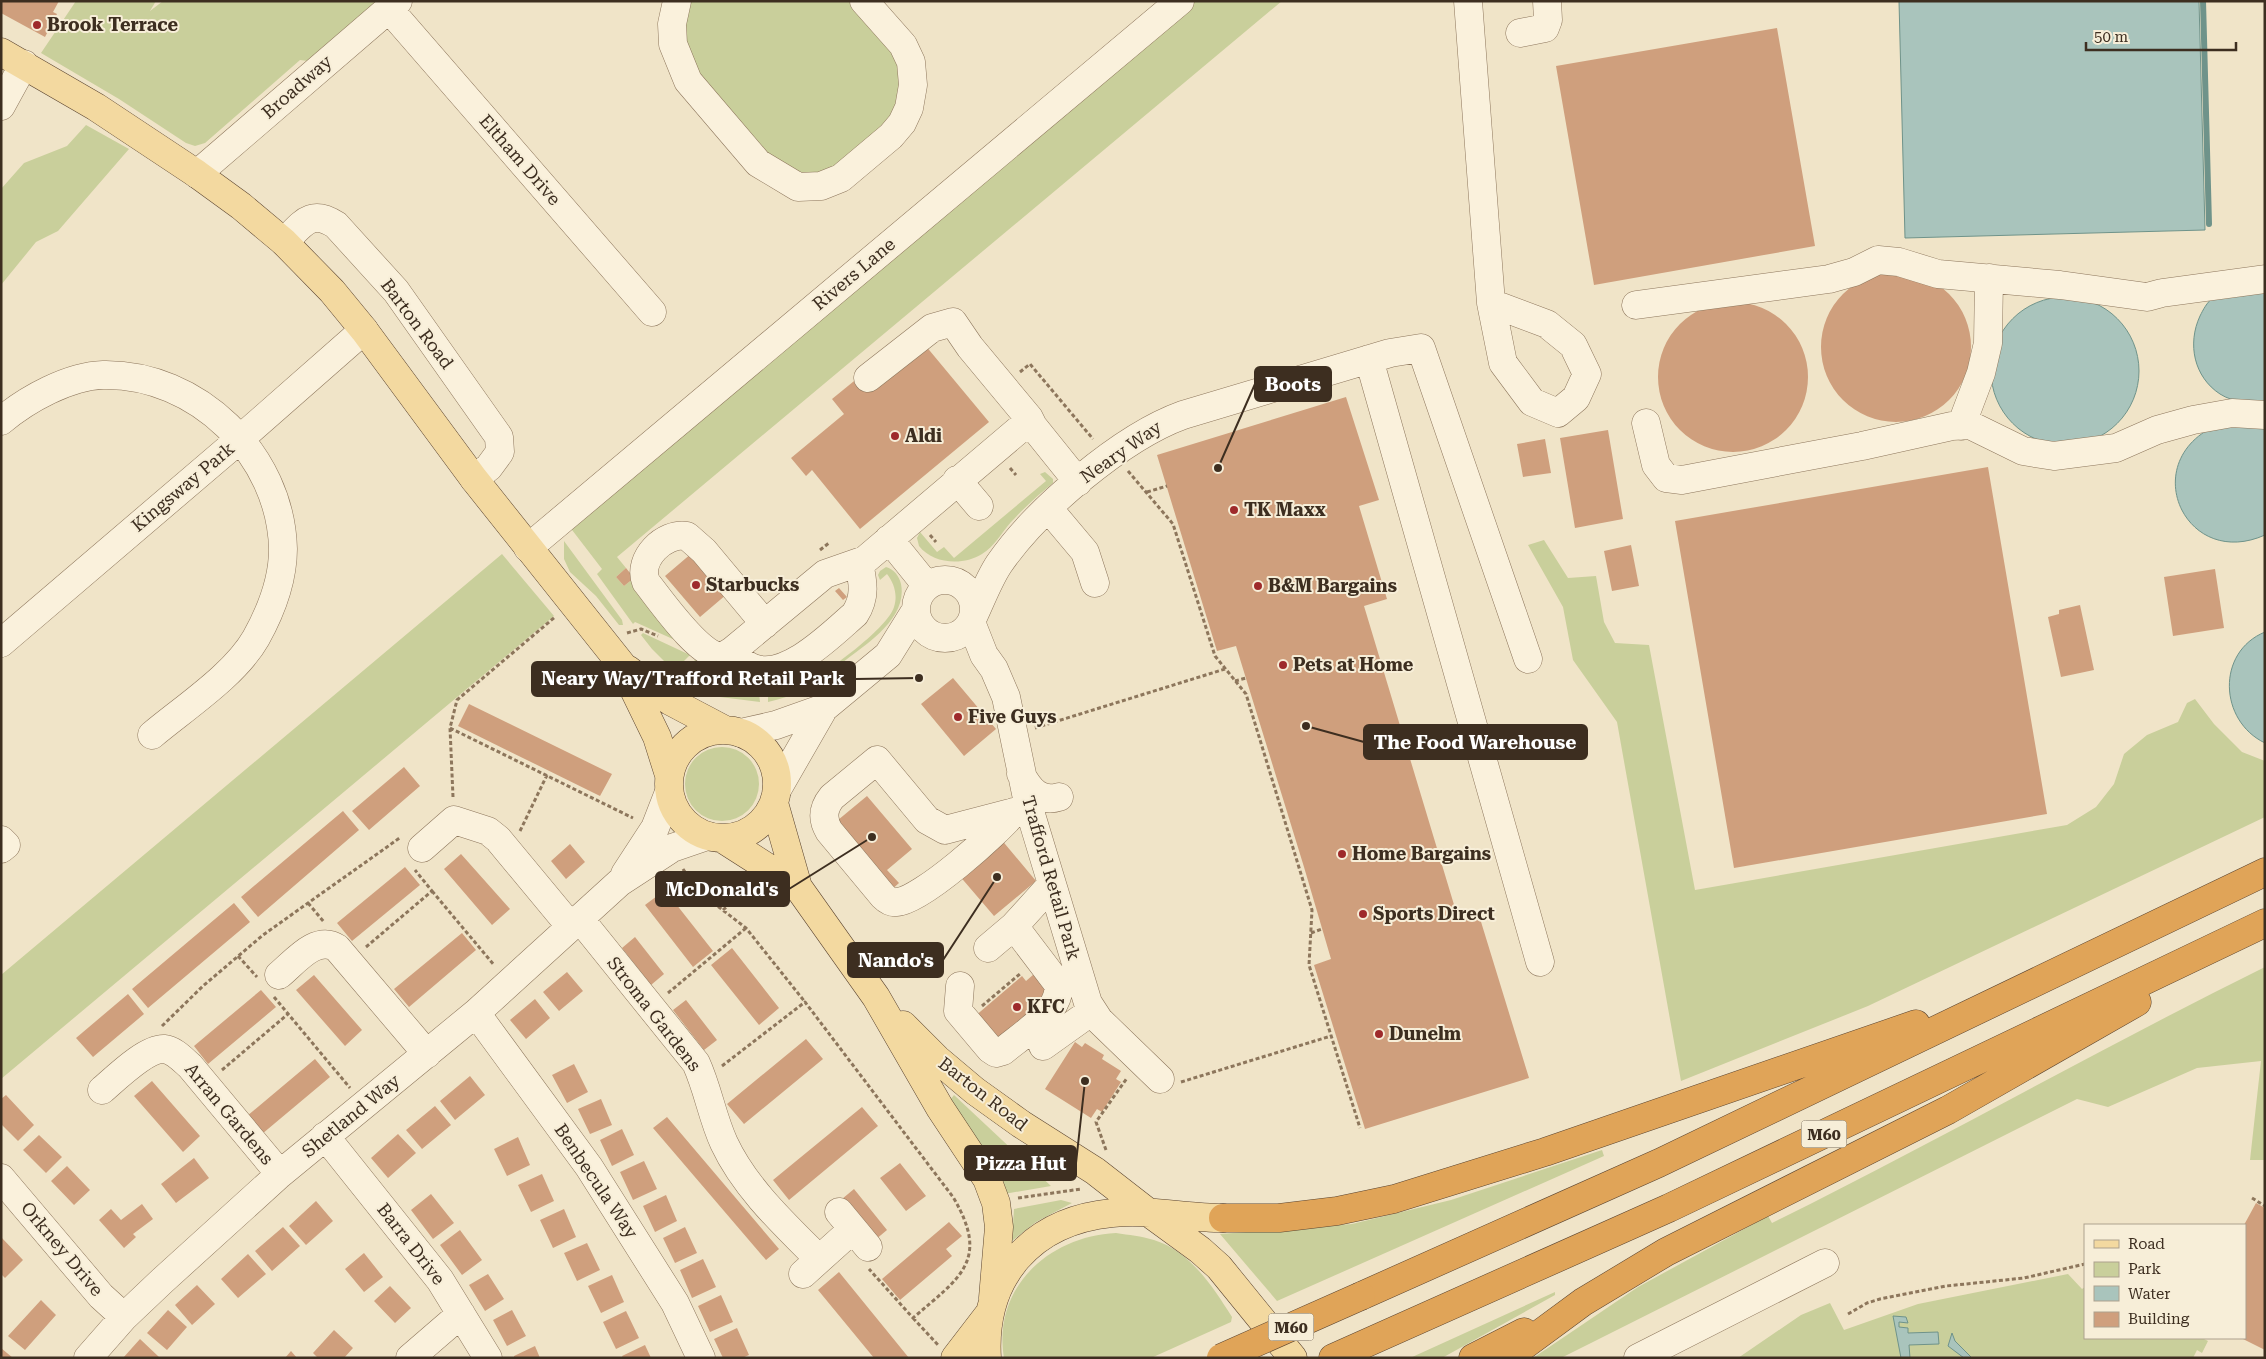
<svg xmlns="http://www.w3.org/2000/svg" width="2266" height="1359" font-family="'Roboto Serif',serif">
  <rect width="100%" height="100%" fill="#f0e4c8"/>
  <!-- green -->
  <path fill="#c9cf9b" d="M76 1H156L150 11 163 1H379L308 61 300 60 205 143 195 146 186 143 119 99 41 53Z
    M688 1H849L896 51 901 81 898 100 892 117 834 169 802 177 776 164 698 74 682 41Z
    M1193 1H1282L617 557 626 568 616 577 624 586 634 578 695 649 635 622 633 624 597 574 602 569 569 526Z
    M86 125 129 149 58 231 36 242 1 285V189L24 163 67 146Z
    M1045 472 1053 479V483C1038 495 1024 508 1011 522 1002 532 994 547 982 554 963 566 933 564 919 546L917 538 920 532 937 552 944 547 954 558 1046 481 1040 474Z
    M1544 540 1568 578 1596 576 1604 622 1615 643 1649 645 1695 890 2067 825 2096 807 2114 784 2124 754 2147 735 2178 722 2187 703 2195 699 2214 724 2242 752 2265 761V817L1868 1006 1681 1081 1617 722 1573 660 1563 607 1528 545Z
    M564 541 622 620 623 625H619L596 596 570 572 564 559Z
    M502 554 554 616 1 1079V975Z
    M886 567C894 569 899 576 901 584 908 619 865 645 842 663 829 673 816 684 801 691 791 696 780 699 768 702V692C783 692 799 686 812 679 832 669 888 627 894 607 898 595 894 583 887 574L880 580 878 575 880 571Z
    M643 633 690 655 674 671 652 649 641 635Z
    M700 655 704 658 695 670 731 689 759 693 760 702 720 697 680 675Z
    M685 784a37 37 0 1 1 74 0a37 37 0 1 1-74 0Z
    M2265 967V1160H2250L2261 1061 2197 1068 2108 1107 2077 1099 1591 1343 1561 1358H1533L1638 1287 1768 1216 1772 1223C1938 1141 2099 1049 2265 967Z
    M954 1095 1051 1186 1004 1194 950 1100Z
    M1602 1150 1604 1156 1277 1301 1220 1234 1352 1224 1451 1200Z
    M1061 1200 1072 1203 1036 1222 1012 1241 1014 1209Z
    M1116 1233C1129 1235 1141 1236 1154 1240 1190 1251 1213 1287 1232 1317L1231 1322 1151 1358H1004C992 1287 1050 1236 1116 1233Z
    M2068 1274 2082 1289 2085 1287V1338H2202L2208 1341 2202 1353 2197 1350 2193 1358H1738L1801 1315 1830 1303 1844 1330 1918 1304Z
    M1555 1292V1295L1442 1358H1410Z"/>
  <!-- water -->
  <path fill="#a9c4bc" stroke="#6f938a" d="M1899 1H2199L2205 230 1905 238Z
    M2265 283V403C2249 402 2234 403 2220 394 2194 377 2187 344 2200 316 2203 310 2207 302 2213 298 2221 292 2254 286 2265 283Z
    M1991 371a74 74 0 1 1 148 0a74 74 0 1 1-148 0Z
    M2225 422 2265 428V535C2182 572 2133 454 2225 422Z
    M2265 632V743C2219 721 2216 652 2265 632Z
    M1893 1316 1906 1317 1908 1323 1899 1322V1327L1908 1328V1333L1938 1332 1939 1344 1909 1345 1910 1358H1901Z
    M1952 1333 1955 1341 1972 1358H1964L1948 1346Z"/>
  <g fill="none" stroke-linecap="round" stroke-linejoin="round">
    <!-- stream -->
    <path stroke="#6f938a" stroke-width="6" d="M2203 1 2209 224"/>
  </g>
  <!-- building -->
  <path fill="#cf9f7d" d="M1 1 35 2 59 1 53 12 57 14 45 37 1 13Z
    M1777 28 1815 246 1594 285 1556 66Z
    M1821 347a75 75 0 1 1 150 0a75 75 0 1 1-150 0Z
    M1658 377a75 75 0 1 1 150 0a75 75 0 1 1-150 0Z
    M925 345 989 422 860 529 812 470 806 476 791 458 844 414 832 399 859 377Z
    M1346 397 1379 500 1359 506 1387 599 1364 606 1458 918 1478 912 1529 1078 1365 1129 1314 965 1331 959 1304 867 1236 646 1217 651 1157 455Z
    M1608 430 1623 519 1575 528 1560 438Z
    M1545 439 1551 473 1523 477 1517 444Z
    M1988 467 2047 814 1734 868 1675 521Z
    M1631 545 1639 586 1612 591 1604 551Z
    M692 553 727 594 700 617 665 576Z
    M626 568 634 578 624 586 616 577Z
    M2215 569 2224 628 2173 636 2164 577Z
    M839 588 847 597 843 600 835 591Z
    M2080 605 2094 670 2061 677 2048 617 2059 614V610Z
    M953 678 996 729 964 756 921 704Z
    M469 704 612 774 600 796 458 726Z
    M404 767 420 786 369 830 352 811Z
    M867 796 912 849 887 870 899 883 889 892 832 825Z
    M343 811 359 830 258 917 241 897Z
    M1000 838 1036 881 994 916 958 874Z
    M570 844 585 862 566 879 551 861Z
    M461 854 510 909 492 925 444 869Z
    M405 867 420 885 352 941 337 923Z
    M665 890 713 951 693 967 645 905Z
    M234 903 250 922 148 1008 132 989Z
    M462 933 476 950 409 1007 394 989Z
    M635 937 664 974 651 985 622 948Z
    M732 948 779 1008 759 1025 711 965Z
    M1041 968 1049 1008 1001 1048 974 1017 1022 976 1026 981Z
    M567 972 583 991 559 1011 543 992Z
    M314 975 362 1030 345 1046 296 990Z
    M261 990 276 1007 208 1064 194 1046Z
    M128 994 144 1014 93 1057 76 1038Z
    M535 999 550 1018 526 1039 510 1020Z
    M686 1000 717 1040 704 1050 673 1010Z
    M806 1039 823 1059 744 1124 727 1104Z
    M1075 1042 1082 1047 1085 1043 1104 1055 1102 1059 1121 1071 1116 1079 1121 1082 1102 1112 1097 1109 1091 1118 1045 1089Z
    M315 1059 330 1077 262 1134 247 1116Z
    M574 1064 588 1092 567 1103 552 1075Z
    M470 1076 485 1095 455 1120 440 1101Z
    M152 1081 200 1136 183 1152 134 1096Z
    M6 1095 34 1125 18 1141 1 1124V1099Z
    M601 1099 612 1125 590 1134 578 1109Z
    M435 1106 451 1125 422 1149 406 1130Z
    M862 1107 878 1126 789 1200 773 1180Z
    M667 1117 779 1249 766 1260 653 1128Z
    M622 1129 634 1155 612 1166 600 1140Z
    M398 1134 416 1153 388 1178 371 1158Z
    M39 1135 62 1157 46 1173 23 1150Z
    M518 1137 530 1165 507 1176 494 1149Z
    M194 1158 209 1178 176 1203 161 1184Z
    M644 1161 657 1189 633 1200 620 1172Z
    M900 1163 926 1196 906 1211 880 1178Z
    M67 1166 90 1190 74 1205 51 1181Z
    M542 1174 554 1201 531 1212 518 1185Z
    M854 1189 887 1230 875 1240 842 1199Z
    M431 1194 454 1223 433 1239 411 1210Z
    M666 1195 677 1221 655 1232 643 1206Z
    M316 1201 333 1221 306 1245 289 1226Z
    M2256 1203 2265 1208V1350L2241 1338H2245L2244 1225Z
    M142 1204 153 1219 133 1234 136 1237 124 1248 99 1220 111 1209 121 1220Z
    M564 1209 576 1237 553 1248 540 1220Z
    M949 1222 962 1236 946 1249 952 1256 900 1300 882 1279Z
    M283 1227 300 1246 272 1271 255 1251Z
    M685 1227 697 1253 675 1263 663 1238Z
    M460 1230 482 1260 462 1275 440 1245Z
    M1 1237 23 1260 5 1278 1 1274Z
    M587 1243 600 1270 577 1281 564 1253Z
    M364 1253 383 1277 364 1292 345 1269Z
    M248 1254 266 1274 238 1298 221 1279Z
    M703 1259 716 1287 692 1298 680 1270Z
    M839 1272 909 1358H874L818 1290Z
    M488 1274 504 1299 485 1311 469 1285Z
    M612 1275 624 1302 601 1313 588 1286Z
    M197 1285 215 1304 192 1325 175 1305Z
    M390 1286 411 1308 395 1323 374 1301Z
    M721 1295 733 1322 710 1332 698 1306Z
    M41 1300 56 1315 25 1350 8 1336Z
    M168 1310 187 1327 167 1350 147 1333Z
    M512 1310 526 1336 507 1346 493 1320Z
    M626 1311 639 1338 616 1349 603 1322Z
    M737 1328 749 1355 742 1358H723L714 1339Z
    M334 1330 353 1348 344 1358H318L313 1353Z
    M140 1339 159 1357V1358H123Z
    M645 1345 651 1358H623L622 1356Z
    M535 1346 540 1358H514V1356Z
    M1 1348 13 1358H1Z
    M291 1351 297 1358H285Z"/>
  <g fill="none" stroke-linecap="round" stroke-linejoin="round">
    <!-- minor casing -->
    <g stroke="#8d765c" stroke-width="29">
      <path id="minor" d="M677 1 672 24 673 44 688 81 758 163 798 187 821 186 841 178 891 136 902 123 909 108 913 85 911 62 903 45 864 1
        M1468 1 1491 303 1503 363 1532 402 1558 413 1576 398 1587 374 1573 345 1547 324 1491 303
        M389 9 652 312
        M1520 33 1545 28 1548 20 1547 1
        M1 106 24 64
        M197 174 398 1
        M284 242C302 225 310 208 336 225L396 291 499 437 500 452 489 467 474 479
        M1636 305 1829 279 1854 272 1878 260 1899 262 1938 274 2060 285 2147 297 2162 293 2265 279
        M1369 359 1540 962
        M868 378 932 328 953 322 970 347 1029 418 1033 426 1078 482
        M1 421C27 399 69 376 103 375 197 373 281 455 283 549 283 580 271 611 256 638 235 675 184 708 152 735
        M1646 423 1656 465 1666 478 1682 480 1862 446 1952 426 1970 425 2023 451 2054 456 2116 448 2157 430 2193 420 2232 413 2265 415
        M1961 426 1981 373 1988 343 1989 278
        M957 480 979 506
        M1048 508 1085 552 1095 583
        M889 539 927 586
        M528 548 1180 1
        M916 609a29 29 0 1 1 58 0a29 29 0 1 1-58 0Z
        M974 615C982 598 989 579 999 564 1036 510 1122 437 1183 415L1390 353 1421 348 1528 659
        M971 622 984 655 994 669 1006 697 1029 808 1088 1003 1099 1020 1160 1079
        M765 624 704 551 687 536C664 532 637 559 646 582 662 602 698 655 722 657L732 651 825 574 865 560 1022 427 1031 423
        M1 643 240 439 364 330
        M732 651C738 658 744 665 753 668 786 681 832 634 855 614 866 597 863 582 859 563
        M741 733 776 725 824 708 888 655 916 610
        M1021 774C1029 789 1040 803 1059 797
        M778 788 824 708
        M1014 812C998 832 921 901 897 902 891 903 887 900 883 896L829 831C822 819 823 808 832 797L877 760 927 820 945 830 1029 808
        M1 840 6 845 1 849
        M422 848 454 820 488 831 498 839 571 927
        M625 874 655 828 669 792
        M580 919 696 1063C708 1089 712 1117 724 1143 745 1188 784 1224 819 1259
        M988 948 1014 926 1052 884
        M279 975C294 963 316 934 337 948L427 1054
        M960 986 958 1011 990 1049 996 1053 1003 1051C1022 1035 1063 1010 1058 984L1014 926
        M476 1013 589 1167 675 1303 701 1358
        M1043 1046 1092 1011
        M102 1090C115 1079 146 1048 164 1049 174 1050 182 1059 190 1066L280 1174
        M325 1136 440 1280 488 1358
        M1 1178 101 1296 124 1317
        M839 1212 868 1247
        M803 1274 853 1229
        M88 1358 124 1317 162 1281 280 1174 476 1013 620 882 672 848 707 836
        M410 1358 461 1314
        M1638 1358 1825 1263"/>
    </g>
    <!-- major casing -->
    <g stroke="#5b4430" stroke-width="29">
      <path id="major" d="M1 52 96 107 197 174 241 206 284 242 332 291 364 330 474 479 622 665 657 737 669 775
        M627 669 670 701 725 730
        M669 784a54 54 0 1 1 108 0a54 54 0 1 1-108 0Z
        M774 803 798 887 876 997 940 1108 987 1179 996 1203 999 1227 993 1298
        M723 839 798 887
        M903 1025 937 1059 975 1091 1021 1124 1095 1171 1149 1213
        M1152 1215 1200 1250 1219 1267 1293 1358
        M955 1358 988 1315
        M987 1358C982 1277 1031 1221 1112 1213 1148 1209 1186 1218 1223 1218"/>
    </g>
    <!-- highway casing -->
    <g stroke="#5b4430" stroke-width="29">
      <path id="highway" d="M1223 1218H1279L1337 1211 1394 1199 1545 1152 1916 1024
        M1361 1296 1659 1163 2265 872
        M1333 1358 1669 1208 2265 923
        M1473 1358 1524 1332
        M1507 1358 1583 1302 1666 1252 1948 1110 2137 1002"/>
    </g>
    <!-- path -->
    <path stroke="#8d765c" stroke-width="3" stroke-dasharray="4 2.5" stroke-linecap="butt" d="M1020 372 1030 364 1093 439
      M1010 468 1016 475
      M1128 471 1173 524 1215 656 1246 694 1312 910 1309 965 1360 1128
      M1147 492 1167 486
      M930 535 936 542
      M820 550 829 543
      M627 633 641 629 658 636
      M675 676 687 663
      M1235 681 1246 678
      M450 728 633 818
      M1035 728 1225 669
      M453 797 450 728 457 700 555 617
      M520 831 547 775
      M683 869 698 891 746 928 805 1002
      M432 891 494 965
      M308 903 324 922
      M723 910 747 888 749 883
      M1311 933 1322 929
      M366 947 432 891 415 870
      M238 956 257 977
      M668 993 746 928
      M274 997 350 1088
      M982 1006 1021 973
      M162 1026 203 986 263 935 401 837
      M722 1066 805 1002 953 1197C991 1261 959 1278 913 1318L869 1269
      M222 1070 288 1014
      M1181 1082 1331 1036
      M1106 1150 1096 1122 1127 1078
      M1018 1198 1081 1189
      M2252 1198 2265 1206
      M1848 1314 1867 1303 1880 1299 1946 1286 2024 1278 2085 1264
      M913 1318 938 1345"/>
    <!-- minor -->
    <use href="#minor" stroke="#faf1dc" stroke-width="28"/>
    <!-- major -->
    <use href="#major" stroke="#f3d9a0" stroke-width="28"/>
    <!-- highway -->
    <use href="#highway" stroke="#e0a458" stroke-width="28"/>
    <!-- highway-bridge casing -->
    <g stroke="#5b4430" stroke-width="29" stroke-linecap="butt">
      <path id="highway-bridge" d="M1221 1358 1361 1296"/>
    </g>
    <!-- highway-bridge -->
    <use href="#highway-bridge" stroke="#e0a458" stroke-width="28"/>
  </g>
  <!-- markers -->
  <g fill="#9e2a2b" stroke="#f7eed8" stroke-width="2">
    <circle cx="37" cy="25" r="5"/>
    <circle cx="895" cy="436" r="5"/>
    <circle cx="1234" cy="510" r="5"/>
    <circle cx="696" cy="585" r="5"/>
    <circle cx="1258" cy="586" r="5"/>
    <circle cx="1283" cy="665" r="5"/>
    <circle cx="958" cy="717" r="5"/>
    <circle cx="1342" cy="854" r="5"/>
    <circle cx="1363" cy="914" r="5"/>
    <circle cx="1017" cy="1007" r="5"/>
    <circle cx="1379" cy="1034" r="5"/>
  </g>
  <g text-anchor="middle" stroke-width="4" stroke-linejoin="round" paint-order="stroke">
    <!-- shield labels -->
    <g fill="#f7eed8" stroke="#756857" stroke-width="1">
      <rect x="1801.5" y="1120.5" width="45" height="27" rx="4"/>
      <rect x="1268.5" y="1313.5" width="45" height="27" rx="4"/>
    </g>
    <g font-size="16" font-weight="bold" fill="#3d2e20">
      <text x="1824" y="1140">M60</text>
      <text x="1291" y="1333">M60</text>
    </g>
    <!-- poi labels -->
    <g font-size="18" font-weight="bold" fill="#3d2e20" stroke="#f7eed8" text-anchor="start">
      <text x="47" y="31">Brook Terrace</text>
      <text x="905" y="442">Aldi</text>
      <text x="1244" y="516">TK Maxx</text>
      <text x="706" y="591">Starbucks</text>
      <text x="1268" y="592">B&amp;M Bargains</text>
      <text x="1293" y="671">Pets at Home</text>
      <text x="968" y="723">Five Guys</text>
      <text x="1352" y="860">Home Bargains</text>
      <text x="1373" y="920">Sports Direct</text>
      <text x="1027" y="1013">KFC</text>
      <text x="1389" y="1040">Dunelm</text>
    </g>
    <!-- street labels -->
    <g font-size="18" fill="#3d2e20" stroke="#f7eed8">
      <text transform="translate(297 87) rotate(-41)" y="6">Broadway</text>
      <text transform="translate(520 160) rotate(49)" y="6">Eltham Drive</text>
      <text transform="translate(854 274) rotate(-40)" y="6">Rivers Lane</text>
      <text transform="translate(417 324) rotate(53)" y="6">Barton Road</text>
      <text transform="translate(1121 452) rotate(-35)" y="6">Neary Way</text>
      <text transform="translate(183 487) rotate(-40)" y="6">Kingsway Park</text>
      <text transform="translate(1051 878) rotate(74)" y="6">Trafford Retail Park</text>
      <text transform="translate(654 1014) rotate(52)" y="6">Stroma Gardens</text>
      <text transform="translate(983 1094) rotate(38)" y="6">Barton Road</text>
      <text transform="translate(229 1114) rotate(50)" y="6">Arran Gardens</text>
      <text transform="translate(351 1116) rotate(-39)" y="6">Shetland Way</text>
      <text transform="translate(596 1181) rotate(56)" y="6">Benbecula Way</text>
      <text transform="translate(411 1244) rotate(52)" y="6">Barra Drive</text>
      <text transform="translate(62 1249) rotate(50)" y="6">Orkney Drive</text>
    </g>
  </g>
  <!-- callouts -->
  <path fill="none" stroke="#3d2e20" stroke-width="2" d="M1218 468L1255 384M919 678L855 679M1306 726L1364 742M872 837L789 889M997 877L943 960M1085 1081L1076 1163"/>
  <g fill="#3d2e20" stroke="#f7eed8" stroke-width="2">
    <circle cx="1218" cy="468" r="5"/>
    <circle cx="919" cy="678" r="5"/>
    <circle cx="1306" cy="726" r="5"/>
    <circle cx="872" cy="837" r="5"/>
    <circle cx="997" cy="877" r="5"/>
    <circle cx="1085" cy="1081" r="5"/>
  </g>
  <g fill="#3d2e20" stroke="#3d2e20" stroke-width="2">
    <rect x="1255" y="367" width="76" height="34" rx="5"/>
    <rect x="532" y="662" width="323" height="34" rx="5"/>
    <rect x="1364" y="725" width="223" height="34" rx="5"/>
    <rect x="656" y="872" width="133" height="34" rx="5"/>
    <rect x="848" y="943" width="95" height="34" rx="5"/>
    <rect x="965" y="1146" width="111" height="34" rx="5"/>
  </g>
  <g font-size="19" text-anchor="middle" font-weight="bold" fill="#fff">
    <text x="1293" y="391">Boots</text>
    <text x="693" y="685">Neary Way/Trafford Retail Park</text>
    <text x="1475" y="749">The Food Warehouse</text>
    <text x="722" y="896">McDonald's</text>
    <text x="896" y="967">Nando's</text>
    <text x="1021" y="1170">Pizza Hut</text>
  </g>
  <!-- border -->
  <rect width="2266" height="1359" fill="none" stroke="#3d2e20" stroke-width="5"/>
  <!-- legend -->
  <rect x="2084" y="1224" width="162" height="115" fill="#f7eed8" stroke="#ada18e"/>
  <rect x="2094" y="1240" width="25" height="8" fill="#f3d9a0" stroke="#ada18e"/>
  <text x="2128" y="1249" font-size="15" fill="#3d2e20">Road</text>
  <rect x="2094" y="1262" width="25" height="15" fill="#c9cf9b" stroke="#ada18e"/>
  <text x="2128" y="1274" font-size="15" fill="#3d2e20">Park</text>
  <rect x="2094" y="1286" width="25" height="15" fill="#a9c4bc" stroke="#ada18e"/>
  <text x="2128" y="1299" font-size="15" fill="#3d2e20">Water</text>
  <rect x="2094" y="1312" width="25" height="15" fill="#cf9f7d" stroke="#ada18e"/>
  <text x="2128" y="1324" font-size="15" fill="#3d2e20">Building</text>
  <!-- scale -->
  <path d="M2086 42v8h150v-8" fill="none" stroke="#3d2e20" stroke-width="2.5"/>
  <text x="2094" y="42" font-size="15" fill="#3d2e20" stroke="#f7eed8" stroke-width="4" paint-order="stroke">50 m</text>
</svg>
